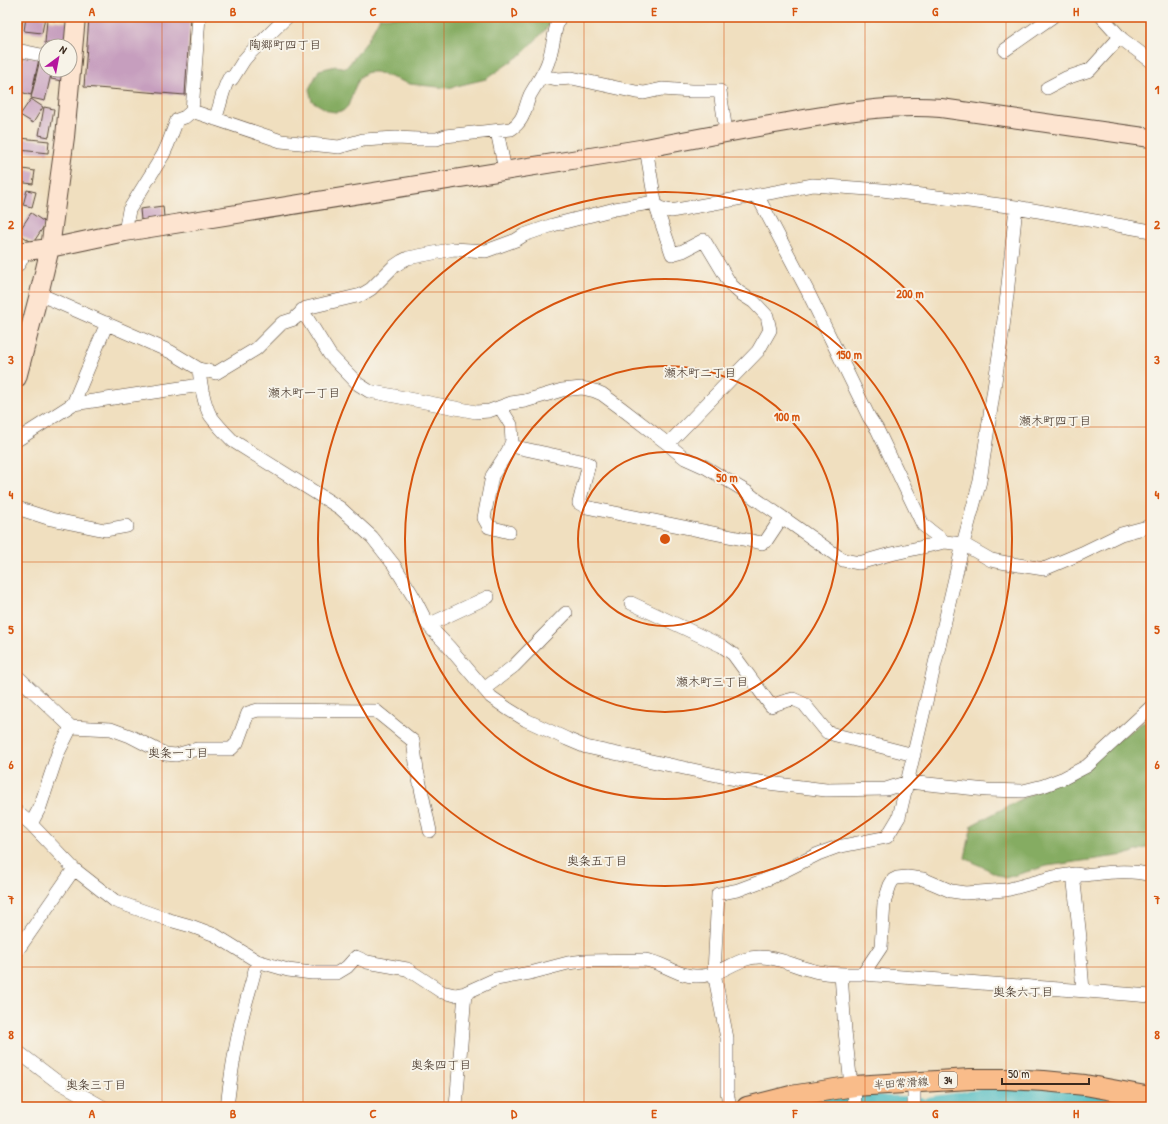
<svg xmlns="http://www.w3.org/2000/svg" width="1168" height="1124" font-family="'Patrick Hand','Klee One',sans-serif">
  <rect width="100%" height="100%" fill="#f7f3e8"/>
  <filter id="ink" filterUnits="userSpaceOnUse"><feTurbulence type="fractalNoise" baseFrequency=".025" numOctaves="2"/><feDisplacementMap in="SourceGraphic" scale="8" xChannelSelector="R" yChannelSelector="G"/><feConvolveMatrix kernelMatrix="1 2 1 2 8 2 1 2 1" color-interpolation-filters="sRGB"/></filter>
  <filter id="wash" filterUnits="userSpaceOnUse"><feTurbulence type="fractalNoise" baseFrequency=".012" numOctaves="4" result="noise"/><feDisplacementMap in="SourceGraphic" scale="16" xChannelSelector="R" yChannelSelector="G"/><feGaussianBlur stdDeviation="0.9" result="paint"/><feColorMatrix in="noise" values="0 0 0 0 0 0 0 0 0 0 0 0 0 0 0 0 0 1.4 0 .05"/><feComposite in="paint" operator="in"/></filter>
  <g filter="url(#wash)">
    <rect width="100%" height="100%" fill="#f0dfbf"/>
    <!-- forest -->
    <path fill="#85ac62" stroke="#606b40" d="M380 17H553L549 26 522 54 486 79 448 88 410 84 376 72H368L361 76 355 87 348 106 343 111 335 112 329 111 312 101 309 89 319 70 336 66 346 68 366 43Z
      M1151 717V846L1125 855 1047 866 1005 878 965 858 972 825 1060 779Z"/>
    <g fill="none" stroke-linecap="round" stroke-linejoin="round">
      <!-- river -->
      <path stroke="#4bbac0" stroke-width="21" d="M808 1107 832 1101 884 1106 918 1107
        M932 1107 1004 1096 1027 1095 1104 1107"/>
    </g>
    <g id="blocks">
      <!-- building -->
      <path fill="#c69ebe" d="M17 17H23L21 29H17Z
        M26 17H45L42 33 24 31Z
        M89 17H190L185 95 84 87Z
        M47 20 68 22 66 45 45 43Z
        M24 55 39 59 31 95 17 91V84Z
        M40 59 46 60V70H52L45 101 31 98Z
        M53 70H65L62 81 51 79Z
        M31 99 43 107 33 123 20 115Z
        M44 107 54 109 49 137 39 135Z
        M20 138 49 141 48 153 19 150Z
        M17 168 35 171 33 184 17 182Z
        M27 190 36 192 32 207 23 205Z
        M163 206 164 217 141 220 140 209Z
        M31 213 46 223 33 243 18 233Z"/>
    </g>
  </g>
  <g filter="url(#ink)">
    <use href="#blocks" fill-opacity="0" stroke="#564536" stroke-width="1"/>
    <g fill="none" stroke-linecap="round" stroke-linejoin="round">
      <!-- street casing -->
      <g stroke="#564536" stroke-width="14">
        <path id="street" d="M1102 17 1122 39 1151 61
          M17 50 46 56
          M1005 50 1052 17
          M542 76 558 79 572 78 636 92 644 93 662 89 691 91H720L726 132
          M1047 88 1066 78 1090 70 1120 37
          M192 111 281 141 339 147 363 140 396 138 418 139H437L445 136 511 129C525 120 524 109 530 95 536 84 544 74 548 62 553 48 554 32 559 17
          M215 119C221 105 222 90 229 78L232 79 244 60 250 53 287 17
          M497 131 505 170
          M646 148 656 207 671 211 813 185 882 190 1016 207 1151 231
          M757 195 807 290 869 417 877 429 923 525 945 542
          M656 207 672 254 683 251 704 240 731 285 740 293 754 302 767 316 770 330 758 351 668 444
          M125 232 129 210 163 155 168 144 177 120 185 117 192 111 199 17
          M17 264H19L26 251
          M39 294 171 352 199 369 216 373 256 349 282 323 294 319 306 308 361 295 371 289 393 267 402 261 408 258 454 249 486 251 516 240 524 235 553 225 615 209 655 202
          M302 310 330 355 358 384 369 391 476 412 489 411 511 403 525 401 562 390 582 388 595 391 602 394 621 408 668 444 676 451 685 458 705 467 747 492 753 497 782 517 843 560 859 563 887 555 945 542 963 544 991 560 1012 564 1044 569 1082 553 1121 534 1151 526
          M199 369C200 382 204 404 210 415 217 425 225 433 233 441L340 508 372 537 394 565 413 596 428 625 449 647 491 697 508 709 526 720 567 739 586 747 735 779 826 790 886 789 908 782 987 790 1023 791 1043 786 1064 778 1087 766 1151 707
          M73 404 107 323
          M500 407 511 425 512 441 508 451 492 476 484 518 489 527 509 532
          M17 440 73 404 201 385
          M511 446 581 461 589 464 579 503 586 507 762 543 766 541 782 517
          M17 508 51 519 105 530 127 526
          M631 603 722 646 733 654 771 706 782 702 793 699 804 704 827 732 836 735 914 755
          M428 625 488 597
          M17 676 71 727 111 729 130 736 165 754 176 755 197 749H231L237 743 248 713 258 710 376 711 413 741 417 770 430 831
          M484 689 514 666 566 613
          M17 812 31 824 74 869 115 901 166 919 191 926 215 935 257 961 288 970 312 973H337L347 967 356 957 367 962 407 969 442 992 455 995 465 993 496 979 530 973 568 963 584 961 645 960C663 962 678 977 697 976 703 976 710 975 715 973 731 967 744 956 761 957 779 957 794 966 811 970 827 975 846 974 863 974L1151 996
          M31 824 40 807 58 753 71 727
          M1075 874 1074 883 1080 938 1079 942 1083 990
          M17 951 74 869
          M841 974 845 1031 850 1076 854 1086 855 1107
          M863 974 881 947 884 903 890 885 893 880 897 878 907 877 923 879 951 891 965 893 1006 890 1054 877 1075 874 1082 875C1105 873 1129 869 1151 875
          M17 1051 55 1080 103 1107
          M227 1107C231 1073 236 1039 245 1006 249 991 254 976 257 961
          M456 1107 465 993
          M730 1107 727 1092V1038L714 973 718 894 738 890 770 878 818 854 837 847 887 837 899 817 963 544 980 481 1002 335 1007 295 1016 207
          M914 1107V1082"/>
      </g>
      <!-- secondary casing -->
      <g stroke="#564536" stroke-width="20">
        <path id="secondary" d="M17 252 50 248 125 232 646 148C693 139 740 130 787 122 838 113 889 104 941 108L1151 138
          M17 378 39 294 50 248 65 137 76 17"/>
      </g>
      <!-- primary casing -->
      <g stroke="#564536" stroke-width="22">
        <path id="primary" d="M747 1107 791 1096 854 1086 970 1079H1005L1044 1081 1085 1085 1151 1097"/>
      </g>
      <!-- street -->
      <use href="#street" stroke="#fff" stroke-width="13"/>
      <!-- secondary -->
      <use href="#secondary" stroke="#fde4d0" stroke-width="18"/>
      <!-- primary -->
      <use href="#primary" stroke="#f9bc8a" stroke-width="20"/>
    </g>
  </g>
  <!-- grid -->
  <path fill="none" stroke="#d7540e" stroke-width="1" stroke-opacity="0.55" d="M162 17V1107M303 17V1107M444 17V1107M584 17V1107M724 17V1107M865 17V1107M1006 17V1107M17 157H1151M17 292H1151M17 427H1151M17 562H1151M17 697H1151M17 832H1151M17 967H1151"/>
  <!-- distance rings -->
  <g fill="none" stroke="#d7540e" stroke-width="2">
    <circle cx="665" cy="539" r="87"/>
    <circle cx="665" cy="539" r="173"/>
    <circle cx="665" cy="539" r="260"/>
    <circle cx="665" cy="539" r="347"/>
  </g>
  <g text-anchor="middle" stroke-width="4" stroke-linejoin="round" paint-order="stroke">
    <!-- shield labels -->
    <rect fill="#f7f3e8" stroke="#73665b" stroke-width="1" x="939" y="1072" width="18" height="16" rx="3"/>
    <g font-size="10" font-weight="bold" fill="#3b2a1e">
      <text x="948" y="1084">34</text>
    </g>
    <!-- street labels -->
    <g font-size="11" fill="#3b2a1e" stroke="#f7f3e8">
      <text transform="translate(901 1083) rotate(-4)" y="4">半田常滑線</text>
    </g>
    <!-- neighbourhood labels -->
    <g font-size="12" fill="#3b2a1e" stroke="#f7f3e8">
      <text x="285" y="49">陶郷町四丁目</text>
      <text x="700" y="377">瀬木町二丁目</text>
      <text x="304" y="397">瀬木町一丁目</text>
      <text x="1055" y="425">瀬木町四丁目</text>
      <text x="712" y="686">瀬木町三丁目</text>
      <text x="178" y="757">奥条一丁目</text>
      <text x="597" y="865">奥条五丁目</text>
      <text x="1023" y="996">奥条六丁目</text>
      <text x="441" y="1069">奥条四丁目</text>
      <text x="96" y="1089">奥条三丁目</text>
    </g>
  </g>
  <circle cx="665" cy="539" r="6" fill="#d7540e" stroke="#f7f3e8" stroke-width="2"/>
  <g font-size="12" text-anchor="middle" font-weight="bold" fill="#d7540e" stroke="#f7f3e8" stroke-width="4" stroke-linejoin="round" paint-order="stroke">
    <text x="910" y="298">200 m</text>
    <text x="849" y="359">150 m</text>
    <text x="787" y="421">100 m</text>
    <text x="727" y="482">50 m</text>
  </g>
  <!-- margin -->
  <rect width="1168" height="1124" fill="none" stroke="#f7f3e8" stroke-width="44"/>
  <!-- north arrow -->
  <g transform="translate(58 58) rotate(32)"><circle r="19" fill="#f7f3e8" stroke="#aca397"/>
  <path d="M0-3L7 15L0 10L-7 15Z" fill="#b5179e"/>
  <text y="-6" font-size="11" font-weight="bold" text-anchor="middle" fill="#3b2a1e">N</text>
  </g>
  <!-- scale -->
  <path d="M1002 1078v6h87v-6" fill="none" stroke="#3b2a1e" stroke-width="2"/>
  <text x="1008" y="1078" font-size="12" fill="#3b2a1e" stroke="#f7f3e8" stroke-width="3" paint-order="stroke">50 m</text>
  <rect x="22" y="22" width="1124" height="1080" fill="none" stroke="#d7540e" stroke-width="1.5"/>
  <g font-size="13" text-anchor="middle" font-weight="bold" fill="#d7540e">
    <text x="92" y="16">A</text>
    <text x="233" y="16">B</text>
    <text x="373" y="16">C</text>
    <text x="514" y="16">D</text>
    <text x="654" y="16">E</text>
    <text x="795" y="16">F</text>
    <text x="935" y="16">G</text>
    <text x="1076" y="16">H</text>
    <text x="11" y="94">1</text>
    <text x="1157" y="94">1</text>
    <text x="11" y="229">2</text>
    <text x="1157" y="229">2</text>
    <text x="11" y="364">3</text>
    <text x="1157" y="364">3</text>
    <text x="11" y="499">4</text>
    <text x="1157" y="499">4</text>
    <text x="11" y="634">5</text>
    <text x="1157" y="634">5</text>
    <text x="11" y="769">6</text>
    <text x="1157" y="769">6</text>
    <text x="11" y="904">7</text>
    <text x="1157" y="904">7</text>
    <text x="11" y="1039">8</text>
    <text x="1157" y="1039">8</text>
    <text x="92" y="1118">A</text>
    <text x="233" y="1118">B</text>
    <text x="373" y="1118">C</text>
    <text x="514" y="1118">D</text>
    <text x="654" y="1118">E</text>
    <text x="795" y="1118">F</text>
    <text x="935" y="1118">G</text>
    <text x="1076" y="1118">H</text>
  </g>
</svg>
